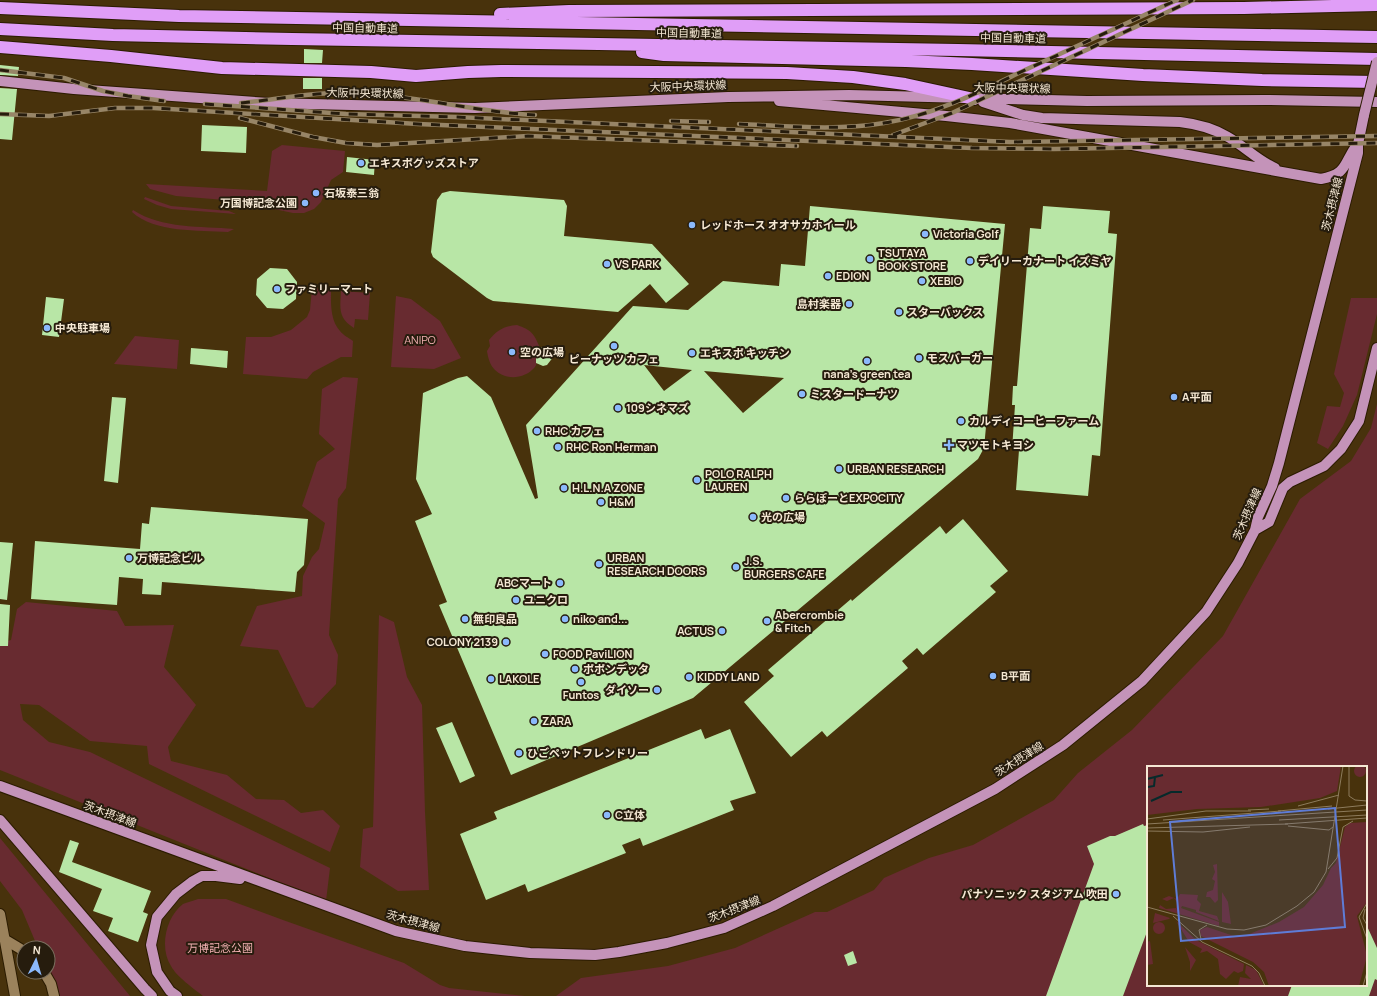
<svg xmlns="http://www.w3.org/2000/svg" width="1377" height="996" font-family="Manrope,'Noto Sans JP',sans-serif">
  <rect width="100%" height="100%" fill="#48320c"/>
  <!-- green -->
  <path fill="#682b30" fill-rule="evenodd" d="M282 145 345 151 343 172 331 180 321 202 314 209 304 213H293L237 201 176 196 150 189 146 184 267 191 272 151Z
    M145 197 171 206 229 211 236 214 171 209 157 205 144 199Z
    M133 210C162 229 201 226 234 229L228 232C198 230 155 233 132 212Z
    M312 288 331 290C331 303 330 320 340 331 343 335 349 338 353 341L352 357H341L313 372 307 379 243 374 246 337H271L291 330 307 317 310 310Z
    M341 291 370 293 368 320 355 319 354 328C338 318 340 309 341 291Z
    M396 296 411 299 440 321 461 358 434 369 391 367Z
    M1351 298H1377V314L1357 395 1343 426 1328 449 1317 443 1327 406 1340 407 1344 393 1334 374Z
    M517 325C531 330 534 333 540 348L538 349C537 355 538 363 535 367 525 379 506 381 495 370 490 365 488 358 487 351L490 346 489 340C497 330 504 326 517 325Z
    M135 336 179 340 177 369 114 364Z
    M343 377 358 378 346 488 338 499 329 635 338 655 336 684 313 708 306 707 278 650 240 646 257 606 302 596 303 576 312 557 319 549 325 523 302 506 317 462 335 449 319 434 322 389Z
    M1377 404V996H556L581 978 668 966 735 948 815 912H827L874 890 884 878 929 858 973 845 1054 800 1078 773 1132 730 1223 636 1300 499 1351 461 1371 428ZM1148 767H1366V985H1148Z
    M26 602 117 611 125 626 174 625 164 667 196 705 168 747 171 761 227 775 256 799 284 800 301 813 323 810 340 826 330 852 149 764 147 746 90 741 39 705 20 704 23 720 49 742 90 752 330 868 326 901 0 770V643L11 640 17 609Z
    M379 615 394 622 407 677 422 705 425 812 429 890 398 891 360 867 363 829 373 827Z
    M0 838 130 996H59L48 970V948H38L22 910 0 881Z
    M198 899H226L283 920 404 963 440 985 449 988 525 996H203C194 989 176 976 171 966 159 947 166 917 183 904 187 902 194 901 198 899Z"/>
  <!-- building -->
  <path fill="#b8e6a6" fill-rule="evenodd" d="M304 49 323 50 322 63H304Z
    M0 65 19 67 18 76 0 75Z
    M303 78H322V89H303Z
    M0 88 17 89 12 140 0 139Z
    M202 125 247 127 246 153 201 151Z
    M347 157 375 160 374 175 346 172Z
    M450 191 564 200 567 206 564 236 652 244 689 284 666 303 650 284 618 312 493 301 487 298 433 257 431 252 437 200 442 193Z
    M810 206 1005 224 984 448 978 459 693 698 511 775 439 605 447 602 415 521 432 514 416 479 423 393 458 378 467 376 491 397 535 499 538 498 526 425 633 306 688 310 723 281 779 286 781 264 805 266ZM644 365 692 370 664 391ZM704 371 784 378 743 413Z
    M1043 206 1110 211 1108 233 1117 234 1100 456 1092 455 1088 496 1016 490 1019 450H1012L1015 405H1012L1013 386H1017L1030 228 1041 229Z
    M270 268 287 269 297 282 296 299 283 309 267 308 256 295 257 279Z
    M46 297 64 299 59 337 42 335Z
    M543 347 553 350 554 353V356L547 365 543 366 536 363V352L538 348Z
    M191 348 228 351 227 368 190 364Z
    M112 397 126 398 118 483 104 481Z
    M151 507 308 519 304 565 297 572 295 592 162 582 161 595 142 594 143 579 119 577 117 605 31 599 35 541 140 549 142 523 149 524Z
    M963 519 1008 571 990 586 996 592 923 655 917 648 902 661 908 668 827 737 822 731 791 757 744 702 774 676 768 670 851 599 852 601 940 526 946 534Z
    M0 542 13 543 7 600 0 599Z
    M0 604 10 605 8 646H0Z
    M452 722 475 776 460 783 436 728Z
    M701 729 705 739 730 729 756 793 730 801 734 810 643 846 640 838 622 845 626 853 528 892 525 884 486 900 460 834 497 819 494 812Z
    M1143 824 1144 826 1148 825V929L1123 996H1046L1094 864 1087 846 1110 836H1115Z
    M70 840 79 843 72 862 151 891 143 912 148 914 138 942 108 931 113 918 93 911 102 889 59 872Z
    M1366 924 1377 948V980L1375 979 1369 996H1288L1292 985H1366Z
    M853 951 857 963 848 966 844 955Z"/>
  <g fill="none" stroke-linecap="round" stroke-linejoin="round">
    <!-- minor casing -->
    <g stroke="#2b1b00" stroke-width="12">
      <path id="minor" d="M0 914 15 996
        M4 939 24 951
        M44 972 51 984 54 996"/>
    </g>
    <!-- primary casing -->
    <g stroke="#2b1b00" stroke-width="12">
      <path id="primary" d="M0 81 74 89 269 103 475 108 728 97 849 95 1087 101 1266 100 1377 102
        M779 101 946 116 1010 123 1321 179C1347 174 1343 165 1356 146
        M983 102 1023 115 1042 118 1180 122C1197 124 1213 128 1228 137 1244 146 1257 160 1275 168
        M1255 530 1269 522 1283 488 1290 482 1324 466 1341 449 1359 421 1377 348
        M0 786 396 931 465 946 530 953 595 955 619 952 667 943 724 928 773 906 995 789 1063 745 1142 681 1206 612 1238 563 1255 530 1258 517 1272 486 1279 463 1358 153V144L1364 115
        M0 820 145 989 152 996
        M177 996 170 991 157 972 151 945 157 917 176 894 193 881 202 876H216L240 879"/>
    </g>
    <!-- motorway casing -->
    <g stroke="#2b1b00" stroke-width="14">
      <path id="motorway" d="M0 8 179 16 1377 37
        M500 14 569 11 1244 8 1377 5
        M0 29 113 35 292 39 958 50 1377 59
        M0 47 111 56 222 68 371 72 416 76 468 72 501 71 787 73 853 77 905 84 974 99
        M642 52 664 55 906 61 972 64 1143 75 1262 80 1377 82"/>
    </g>
    <!-- minor -->
    <use href="#minor" stroke="#9b825c" stroke-width="10"/>
    <!-- primary -->
    <use href="#primary" stroke="#c493b9" stroke-width="10"/>
    <!-- motorway -->
    <use href="#motorway" stroke="#e09ef7" stroke-width="12"/>
    <!-- rail casing -->
    <g stroke="#978567" stroke-width="4.5">
      <path id="rail" d="M0 70 64 78 103 91 128 96 164 101
        M241 103C280 99 319 91 359 93 418 96 476 112 535 115
        M205 104 346 114 457 117 1010 142 1377 136
        M0 114 49 116 115 108H153L418 124 972 148 1054 149 1377 143
        M240 118 313 137 346 143 377 145 528 136 797 146
        M671 121 709 122
        M739 124C787 126 836 131 884 123 935 115 979 92 1025 70 1076 47 1126 23 1177 0
        M893 135 952 113 1193 0"/>
    </g>
    <!-- rail -->
    <use href="#rail" stroke="#261c0d" stroke-width="3" stroke-dasharray="9" stroke-linecap="butt"/>
    <!-- primary-bridge casing -->
    <g stroke="#2b1b00" stroke-width="12" stroke-linecap="butt">
      <path id="primary-bridge" d="M1364 115 1377 62"/>
    </g>
    <!-- primary-bridge -->
    <use href="#primary-bridge" stroke="#c493b9" stroke-width="10"/>
  </g>
  <!-- markers -->
  <g fill="#8bb9fc" stroke="#261c0d" stroke-width="1.5">
    <circle cx="361" cy="163" r="4"/>
    <circle cx="316" cy="193" r="4"/>
    <circle cx="305" cy="203" r="4"/>
    <circle cx="692" cy="225" r="4"/>
    <circle cx="925" cy="234" r="4"/>
    <circle cx="870" cy="259" r="4"/>
    <circle cx="970" cy="261" r="4"/>
    <circle cx="607" cy="264" r="4"/>
    <circle cx="828" cy="276" r="4"/>
    <circle cx="922" cy="281" r="4"/>
    <circle cx="277" cy="289" r="4"/>
    <circle cx="849" cy="304" r="4"/>
    <circle cx="899" cy="312" r="4"/>
    <circle cx="47" cy="328" r="4"/>
    <circle cx="614" cy="346" r="4"/>
    <circle cx="512" cy="352" r="4"/>
    <circle cx="692" cy="353" r="4"/>
    <circle cx="919" cy="358" r="4"/>
    <circle cx="867" cy="361" r="4"/>
    <circle cx="802" cy="394" r="4"/>
    <circle cx="1174" cy="397" r="4"/>
    <circle cx="618" cy="408" r="4"/>
    <circle cx="961" cy="421" r="4"/>
    <circle cx="537" cy="431" r="4"/>
    <path d="M947 439h4v4h4v4h-4v4h-4v-4h-4v-4h4z"/>
    <circle cx="558" cy="447" r="4"/>
    <circle cx="839" cy="469" r="4"/>
    <circle cx="697" cy="480" r="4"/>
    <circle cx="564" cy="488" r="4"/>
    <circle cx="786" cy="498" r="4"/>
    <circle cx="601" cy="502" r="4"/>
    <circle cx="753" cy="517" r="4"/>
    <circle cx="129" cy="558" r="4"/>
    <circle cx="599" cy="564" r="4"/>
    <circle cx="736" cy="567" r="4"/>
    <circle cx="560" cy="583" r="4"/>
    <circle cx="516" cy="600" r="4"/>
    <circle cx="465" cy="619" r="4"/>
    <circle cx="565" cy="619" r="4"/>
    <circle cx="767" cy="621" r="4"/>
    <circle cx="722" cy="631" r="4"/>
    <circle cx="506" cy="642" r="4"/>
    <circle cx="545" cy="654" r="4"/>
    <circle cx="575" cy="669" r="4"/>
    <circle cx="993" cy="676" r="4"/>
    <circle cx="689" cy="677" r="4"/>
    <circle cx="491" cy="679" r="4"/>
    <circle cx="581" cy="682" r="4"/>
    <circle cx="657" cy="690" r="4"/>
    <circle cx="534" cy="721" r="4"/>
    <circle cx="519" cy="753" r="4"/>
    <circle cx="607" cy="815" r="4"/>
    <circle cx="1116" cy="894" r="4"/>
  </g>
  <g text-anchor="middle" stroke-width="4" stroke-linejoin="round" paint-order="stroke">
    <!-- street labels -->
    <g font-size="11" fill="#f5e8d4" stroke="#261c0d">
      <text transform="translate(365 28) rotate(1)" y="4">中国自動車道</text>
      <text transform="translate(689 33) rotate(1)" y="4">中国自動車道</text>
      <text transform="translate(1013 38) rotate(1)" y="4">中国自動車道</text>
      <text transform="translate(688 86) rotate(-2)" y="4">大阪中央環状線</text>
      <text transform="translate(1012 88) rotate(1)" y="4">大阪中央環状線</text>
      <text transform="translate(365 93) rotate(1)" y="4">大阪中央環状線</text>
      <text transform="translate(1332 204) rotate(-76)" y="4">茨木摂津線</text>
      <text transform="translate(1247 514) rotate(-67)" y="4">茨木摂津線</text>
      <text transform="translate(1019 759) rotate(-32)" y="4">茨木摂津線</text>
      <text transform="translate(110 814) rotate(20)" y="4">茨木摂津線</text>
      <text transform="translate(734 909) rotate(-21)" y="4">茨木摂津線</text>
      <text transform="translate(413 921) rotate(15)" y="4">茨木摂津線</text>
    </g>
    <!-- poi labels -->
    <g font-size="11" font-weight="bold" fill="#f5e8d4" stroke="#261c0d" text-anchor="start">
      <text x="369" y="167">エキスポグッズストア</text>
      <text x="324" y="197">石坂泰三翁</text>
      <text x="297" y="207" text-anchor="end">万国博記念公園</text>
      <text x="700" y="229">レッドホース オオサカホイール</text>
      <text x="933" y="238">Victoria Golf</text>
      <text x="878" y="257">TSUTAYA<tspan x="878" dy="13">BOOK STORE</tspan></text>
      <text x="978" y="265">デイリーカナート イズミヤ</text>
      <text x="615" y="268">VS PARK</text>
      <text x="836" y="280">EDION</text>
      <text x="930" y="285">XEBIO</text>
      <text x="285" y="293">ファミリーマート</text>
      <text x="841" y="308" text-anchor="end">島村楽器</text>
      <text x="907" y="316">スターバックス</text>
      <text x="55" y="332">中央駐車場</text>
      <text x="520" y="356">空の広場</text>
      <text x="700" y="357">エキスポ キッチン</text>
      <text x="927" y="362">モスバーガー</text>
      <text x="614" y="363" text-anchor="middle">ピーナッツ カフェ</text>
      <text x="867" y="378" text-anchor="middle">nana's green tea</text>
      <text x="810" y="398">ミスタードーナツ</text>
      <text x="1182" y="401">A平面</text>
      <text x="626" y="412">109シネマズ</text>
      <text x="969" y="425">カルディコーヒーファーム</text>
      <text x="545" y="435">RHC カフェ</text>
      <text x="957" y="449">マツモトキヨシ</text>
      <text x="566" y="451">RHC Ron Herman</text>
      <text x="847" y="473">URBAN RESEARCH</text>
      <text x="705" y="478">POLO RALPH<tspan x="705" dy="13">LAUREN</tspan></text>
      <text x="572" y="492">H.L.N.A ZONE</text>
      <text x="794" y="502">ららぽーとEXPOCITY</text>
      <text x="609" y="506">H&amp;M</text>
      <text x="761" y="521">光の広場</text>
      <text x="137" y="562">万博記念ビル</text>
      <text x="607" y="562">URBAN<tspan x="607" dy="13">RESEARCH DOORS</tspan></text>
      <text x="744" y="565">J.S.<tspan x="744" dy="13">BURGERS CAFE</tspan></text>
      <text x="552" y="587" text-anchor="end">ABCマート</text>
      <text x="524" y="604">ユニクロ</text>
      <text x="775" y="619">Abercrombie<tspan x="775" dy="13">&amp; Fitch</tspan></text>
      <text x="473" y="623">無印良品</text>
      <text x="573" y="623">niko and...</text>
      <text x="714" y="635" text-anchor="end">ACTUS</text>
      <text x="498" y="646" text-anchor="end">COLONY 2139</text>
      <text x="553" y="658">FOOD PaviLION</text>
      <text x="583" y="673">ポポンデッタ</text>
      <text x="1001" y="680">B平面</text>
      <text x="697" y="681">KIDDY LAND</text>
      <text x="499" y="683">LAKOLE</text>
      <text x="649" y="694" text-anchor="end">ダイソー</text>
      <text x="581" y="699" text-anchor="middle">Funtos</text>
      <text x="542" y="725">ZARA</text>
      <text x="527" y="757">ひごペットフレンドリー</text>
      <text x="615" y="819">C立体</text>
      <text x="1108" y="898" text-anchor="end">パナソニック スタジアム 吹田</text>
    </g>
    <!-- park labels -->
    <g font-size="11" fill="#f2b0b2" stroke="#261c0d">
      <text x="420" y="344">ANIPO</text>
      <text x="220" y="952">万博記念公園</text>
    </g>
  </g>
  <!-- overview -->
  <g transform="translate(1147 766)">
    <rect width="220" height="220" fill="#48320c"/>
    <path d="M207 5a6 6 0 1 1 12 0a6 6 0 1 1-12 0ZM0 0H194L190 25 173 32 114 41 50 43 0 49ZM220 56V136L210 150 220 190 212 220H122L117 206 106 196 54 170 53 164 60 161 87 170 100 169 132 156 157 141 176 119 184 102 189 97 198 61 203 57ZM70 98 71 134 68 137 63 131H59L60 126 66 124 68 115 65 113 68 106 66 99ZM75 126 81 136 84 158 75 156ZM33 128 51 129 50 134 54 138 52 145 70 150 72 155 49 146V144L35 140 34 142 72 156V160L12 142 13 139 19 143 29 142 30 136 27 132 20 135 15 133 22 130 30 133ZM8 147 23 152 22 153 6 157ZM29 155 49 174 97 198 96 205 91 207 87 205 79 213 73 208 71 193 60 185 53 187 55 183 42 176ZM6 162a6 6 0 1 1 12 0a6 6 0 1 1-12 0ZM3 175 6 198 0 199V176ZM38 181 49 194 43 205V196ZM99 199 109 204 117 220H91L93 211 104 213 98 207Z" fill="#682b30"/>
    <path fill="none" stroke="#062a2b" stroke-width="2" d="M0 13 16 9M1 21 7 20 8 11M4 35 24 26H35"/>
    <path fill="none" stroke="#8d7b5c" stroke-width="1" d="M202 0V30L208 34 220 35M151 40 192 29M181 43 220 39M101 44 122 43M131 45 185 40M0 53 59 45H104M16 54 134 45M132 54 220 49M0 58 220 44M138 58 220 52M141 60 182 64 186 61M0 62 141 58M0 65 56 66 103 61M181 103 190 92 196 61 206 55M220 137 212 151 220 173M0 141 80 163 97 164 119 159 150 140 167 126 179 106 196 0M218 143 216 152 220 159M26 150 55 176 105 200 112 207 118 220M54 173 52 164 60 159M216 220 220 206"/>
    <path fill="#5e7cd7" fill-opacity="0.15" stroke="#5e7cd7" stroke-width="2" d="M188 42 198 161 34 175 23 56Z"/>
    <rect width="220" height="220" fill="none" stroke="#f5e8d4" stroke-width="2"/>
  </g>
  <!-- north arrow -->
  <g transform="translate(36 960) rotate(5)"><circle r="19" fill="#261c0d" stroke="#796e5d"/>
  <path d="M0-3L7 15L0 10L-7 15Z" fill="#8bb9fc"/>
  <text y="-6" font-size="11" font-weight="bold" text-anchor="middle" fill="#f5e8d4">N</text>
  </g>
</svg>
